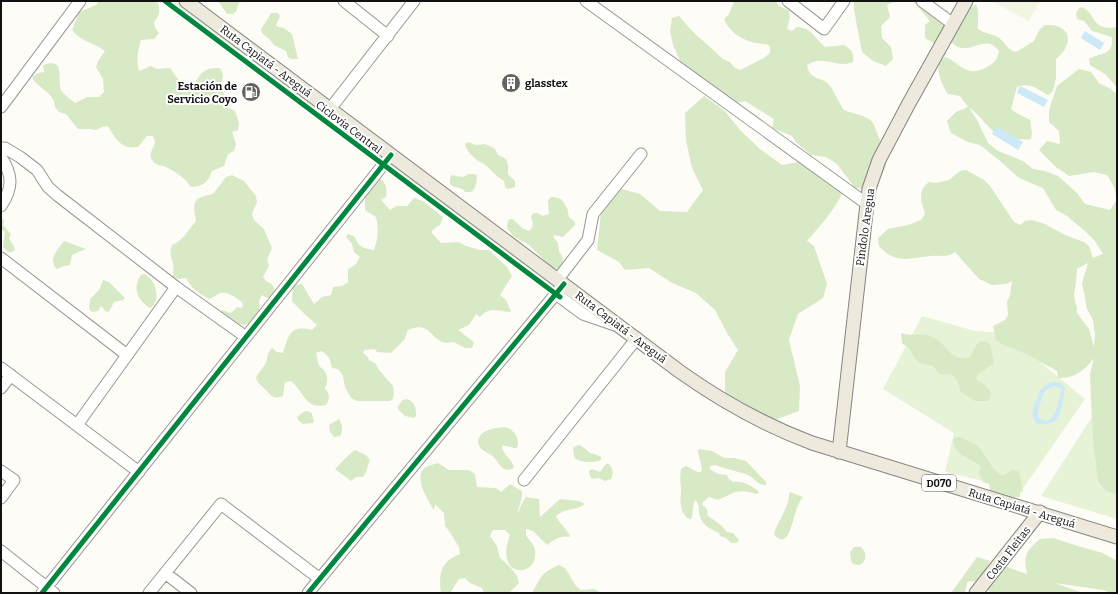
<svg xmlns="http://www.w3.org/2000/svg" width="1118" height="594" font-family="Bitter,serif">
  <rect width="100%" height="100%" fill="#fdfcf7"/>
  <!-- green -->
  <path fill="#e7f3d7" d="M171 1H176L240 48 239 51H238Z
    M298 91 381 155V157H379L295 94V93Z
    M391 163 555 286 554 287 391 166Z
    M922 316 975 331 1005 333 1085 399 1022 490 945 472 954 433 883 389Z
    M1117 378V519L1041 496Z"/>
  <!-- forest -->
  <path fill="#d8eac5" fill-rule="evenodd" d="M99 1H151L158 3C160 11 160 15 154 22L155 28 159 33 154 39 141 40C138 48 136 63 139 71L151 66 157 69 170 68C178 79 179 85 195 83 201 72 205 67 220 68 224 75 224 79 219 86 226 93 225 100 229 108L235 111 239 123 238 130 232 132 236 144 234 151 228 154 224 166 212 171C208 183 203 186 191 187 185 178 176 172 166 167 161 165 156 166 152 160 148 153 154 148 155 142 155 141 153 136 153 136H147L138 147C122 150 115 139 108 126L102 127 96 130 90 129H78L66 114 59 112 55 107 54 101 50 95 35 82 32 77 38 73 44 72 43 65C66 57 57 79 61 90 64 95 71 99 75 103L87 97H99L104 92 103 79 96 67 98 61 105 51C93 42 81 42 72 30L79 12 96 5Z
    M218 1H242L239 3 236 12 233 14H227Z
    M734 1H776L778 5 789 11 790 17 787 29 792 31 797 27C811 27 816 39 825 47L844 45C852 50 854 53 853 62 836 69 824 54 807 65 810 79 816 76 826 82 833 87 838 102 844 110 851 113 869 116 873 123 878 132 876 138 886 145 892 165 878 192 855 188L837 164 831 160 825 157 811 155 796 142 792 136 772 128 774 119 745 101 733 104 681 63 673 45 670 31 672 18 679 16 692 31 723 59 730 62 734 67 740 70 764 58 770 53V46C764 43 757 44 751 42 739 38 728 30 724 19L729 14Z
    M854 1H895L887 5 890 17 881 26 882 38 891 47 893 59 886 66 873 61 862 52 854 10Z
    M913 1H927L936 13 948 10V23L955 30 964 20 970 8 976 4C980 15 977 19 978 29 984 33 991 34 996 36 1006 41 1005 49 1016 52L1034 41 1040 29 1045 25C1061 24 1074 32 1065 49 1063 53 1059 56 1056 59V78L1053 91 1048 95C1037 89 1030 82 1017 87L1011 109C1017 114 1023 116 1030 120L1032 133 1031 139C1020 141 1001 137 992 130 984 123 978 113 969 108L976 118 988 143 998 151 1023 161 1033 169 1045 171 1058 176 1077 193 1085 204 1110 210 1117 200 1114 187 1107 175 1094 172 1069 176 1057 168 1039 150 1047 141 1060 144 1059 131 1049 122V110L1057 86 1079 69 1091 72 1099 83 1111 89 1117 94V495L1106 491 1098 481 1093 441 1091 401 1090 374 1094 358C1085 370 1074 379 1058 378L1057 371 1026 354 1002 344 996 340 993 326 1005 320 1008 315 1007 302 1010 295 1012 281 1006 284 992 285 979 279 955 252C947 258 941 255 931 256 910 258 895 265 879 246L878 238 888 229 908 225 921 220 925 214C921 201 917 191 929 182L935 183 949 180 960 171 966 170 984 180 990 186 1014 222 1020 225 1025 221 1032 220 1045 224 1065 235 1084 242 1089 246 1093 258 1103 254 1095 241 1086 232 1067 216 1056 210 1043 188 1019 178 1000 161 980 145 968 142 951 133 947 121 956 112 968 107 960 96 948 94C943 87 935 70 940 62 941 60 943 59 945 57L938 46 925 38V25L930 21ZM947 43H952C970 59 984 31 999 51 998 54 998 57 996 60 990 67 976 74 967 70 959 67 954 60 945 57ZM1088 263 1082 283 1087 309 1093 320 1095 334 1094 347 1089 329 1077 313V307L1075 301 1074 295 1076 282 1077 269Z
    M1082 7C1098 15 1090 31 1117 27V87L1105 74 1090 65 1089 59C1099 52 1114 57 1112 37L1092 31 1084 21 1077 19 1076 13 1079 8Z
    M271 13H278L280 16 276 25 278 27 284 28 292 34 298 59H291L288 57 286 51 274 45 270 40 262 33 261 29C265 23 268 19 271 13Z
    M704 96 724 110 740 130 760 149 782 165 808 160 832 171 842 194C833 212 820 226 807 241L814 246 827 284 823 298 798 314 789 340 800 386 799 411 777 419 752 417 725 397V372L738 350 727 333 715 310 696 293 672 283 649 268 625 270 619 262 597 250 601 213 614 187 640 194 660 211 687 212 703 190 692 168 686 140 685 113Z
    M468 142 476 145 485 144 492 147 495 149 498 155 506 159 508 165V174L515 181V187L508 189 505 187 504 181C495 176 490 168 484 164 477 161 466 152 465 144Z
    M468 174H474L477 175C477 181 476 194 467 192 462 192 466 191 462 189 457 187 455 189 450 184V178L452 175C458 176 463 179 468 174Z
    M232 175 244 181 256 196 257 202 252 214 254 220 264 229 272 248 267 260 269 266 263 277 267 282 272 284 275 291 274 297 267 298 262 295 259 301C262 313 257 319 245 325L238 324 221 312 222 310 231 313 237 307 241 308 243 306 242 302C236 298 228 291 221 293 217 294 213 298 209 299 198 293 192 289 186 278L179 279 173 277C173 273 174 268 173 264 171 255 169 255 172 245 184 240 188 230 196 221 192 201 193 198 213 194L226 177Z
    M381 179C387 185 387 189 386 197L381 200 390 210 396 206H407L414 198 423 201 443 217 440 225 436 227 431 232 441 243 458 242 466 246 480 250H489L507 267 512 276 500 295 506 300 511 312C497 311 490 306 480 317L476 314 469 325 458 330 474 342 472 348H465L454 342C430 348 434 318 408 330L404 340 391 353 377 352 375 349 364 350 363 353 368 357 369 360 375 363 379 370 393 386 394 393 393 399 390 401H357L351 398 345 387 343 376 338 369 332 368C330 360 329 355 321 351L316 353 319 366C328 372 329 379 325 388 330 395 330 398 326 405 306 410 304 392 291 381L285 382 283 396C272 400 271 395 264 388 260 384 258 384 256 378 258 372 264 368 266 362 269 355 266 354 272 348L277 352 283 353C289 333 291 325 312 330L317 325C308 317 300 310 292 301L293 285 302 284 314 304 322 297 331 295 333 287 342 286 348 282V269L355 265 360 257 354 252 352 244 346 237 348 234 354 236C360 248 362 248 374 250 378 239 379 229 376 217L365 210V197L374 180Z
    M551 197H554L561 199 567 208 569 217 575 222V225L563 237 554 235V238L558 243 559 252C565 257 564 265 558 269L551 267 529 245 513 236 507 228 508 221 510 219H513L522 228 529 231C535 227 532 222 531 216L534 213H537L543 216 549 214 548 200Z
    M1 219 4 220 3 225 11 234 9 239 14 246 15 250 12 252H8L3 247 5 232 1 229Z
    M64 241 86 249 72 255 70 265 64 266 57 269C47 260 58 249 64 241Z
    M144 274C156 279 162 301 150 308 137 300 132 288 141 275Z
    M103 280 109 282 125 298 123 300 114 302 110 310 108 312 105 311 101 306 98 311 92 312 89 309 90 299 99 290Z
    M901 333C912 337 923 332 933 337 947 344 951 363 970 357L976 345 981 341 988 342 991 346 994 364 979 373 976 378 978 381 984 384 991 392V396L988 401H975L961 392C958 384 958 376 949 374 945 374 943 375 939 374L933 366 920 363 915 359 910 349 902 343Z
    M407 399C415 401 416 408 416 416L414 418 405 416 398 409V406L403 400Z
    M305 411 311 412 314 421 313 423 303 424 298 420 297 417Z
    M339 419C343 426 343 430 340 436L334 437 330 432 329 425Z
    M504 427C513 428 521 439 517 448 512 449 508 445 502 446 503 456 513 459 514 468 501 475 499 460 491 455 485 451 479 450 478 442 479 430 494 428 504 427Z
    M956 437H960L975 444 980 448 993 468 998 473 1003 476 1012 470 1018 471 1020 474 1023 492 1021 491 1019 497 1010 498 990 491 989 484 983 482 979 473 980 469V466C970 457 953 455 953 439Z
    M579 445C585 447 586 451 591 453 595 455 597 454 601 457V460C595 463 580 463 575 458 573 456 574 451 573 448L576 446Z
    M699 449 712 451 724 458H734L746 461 766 482V485C758 485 756 480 750 476 740 471 726 470 716 465L710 466V469L718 474 727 475 728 478 733 482C743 481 751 485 759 492L757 494 744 491 735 492 718 500 709 497 702 503 703 506C708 508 707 511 708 516L721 525 727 532 733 533 739 540 737 543H731L726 538 720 536 719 533C709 528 701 525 699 513 699 507 699 504 695 500 692 506 694 513 691 519L687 518C678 508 681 500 681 488 680 482 680 476 681 469L686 466 698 472H701L702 469 698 452Z
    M355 450 366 455 370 460 366 472 363 477H356L351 481 335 469C341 463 349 454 355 450Z
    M438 463 449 470H469L475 474 477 487 496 488 501 492 510 484 522 491C523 500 518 506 518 514L522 503 526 497 539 499 540 517 560 499 579 501 585 504C576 511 564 508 556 516 559 524 568 529 570 537 560 535 555 539 547 545L533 531 526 529V535C528 539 531 541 533 545 534 546 535 550 535 551 539 578 493 580 510 535L505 530H493L490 536 497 546 500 558 510 567 517 576 519 583 509 593H484L482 588 470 583 465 578 459 579 450 593H441C438 574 441 561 460 554L459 547 449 531 445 526 444 513 435 504 434 510C428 501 412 476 426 467 429 465 435 464 438 463Z
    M606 464H609C613 469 614 473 611 479L605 481 599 478 593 479 590 477 589 471 592 469 600 472Z
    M790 492 803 497C799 502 797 507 795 514 792 521 789 549 775 536L774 533C778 522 791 502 789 493Z
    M1053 538 1078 546 1103 553 1117 561V593H1110L1103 590 1055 583 1083 593H990L987 588 999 564 1027 574C1023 555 1026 551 1040 539Z
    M854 547H861L865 552C866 558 865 562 860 565L853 564 851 561 850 552Z
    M977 557 990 561C985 569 982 585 970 581L967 583 965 593H951Z
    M559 565 565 568 576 586 581 590 594 589 602 593H532C541 578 540 573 559 565Z"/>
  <!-- pitch -->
  <path fill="#f0f6e1" d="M991 1H1040L1029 21Z"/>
  <!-- water -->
  <path fill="#cde8f7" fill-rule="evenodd" d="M1085 31 1104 43 1100 50 1081 38Z
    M1020 86 1048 100 1044 107 1017 93Z
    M996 126 1023 142 1018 150 992 134Z
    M1055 382 1061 383 1065 388 1062 407 1058 418 1055 421 1047 424H1038C1025 415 1038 401 1040 390L1049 383ZM1055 386 1062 389C1058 400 1058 413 1048 421L1041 420 1038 416C1037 409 1042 397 1046 390Z"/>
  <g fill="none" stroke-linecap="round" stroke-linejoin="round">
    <!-- minor casing -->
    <g stroke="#979795" stroke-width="13">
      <path id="minor" d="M344 1 388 36
        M586 1 867 204
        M788 1 824 29 844 1
        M922 1 953 24
        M1 107 80 1
        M330 109 414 1
        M1 148H5L20 157 37 170 48 187 57 195 176 287 246 337
        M1 157C13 175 13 188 1 206
        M1 258 127 355
        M558 279 588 240 593 214 641 154
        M560 297 583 314 615 325
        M1 368 139 472
        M1 388 11 375
        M77 425 176 287
        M1 471 14 480 1 498
        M524 480 637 338
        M1 551 54 593
        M165 573 191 593
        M42 593 391 155
        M149 593 221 504 320 579
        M308 593 564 284"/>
    </g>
    <!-- major casing -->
    <g stroke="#858482" stroke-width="15">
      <path id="major" d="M186 1 679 371C721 401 764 425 812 443L1117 537
        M839 452 867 204 869 189 879 160 908 105 966 1
        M976 593 1040 512"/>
    </g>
    <!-- minor -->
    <use href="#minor" stroke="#fffffe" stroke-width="11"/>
    <!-- major -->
    <use href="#major" stroke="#ede9dc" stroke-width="13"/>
    <!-- cycleway casing -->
    <g stroke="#fff" stroke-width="8">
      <path id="cycleway" d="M165 1 560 297
        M42 593 391 155
        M308 593 564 284"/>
    </g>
    <!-- cycleway -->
    <use href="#cycleway" stroke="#00873e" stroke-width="5"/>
  </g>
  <!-- icons -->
  <defs>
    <g id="building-disc" transform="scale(1)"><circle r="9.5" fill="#646362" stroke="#fff"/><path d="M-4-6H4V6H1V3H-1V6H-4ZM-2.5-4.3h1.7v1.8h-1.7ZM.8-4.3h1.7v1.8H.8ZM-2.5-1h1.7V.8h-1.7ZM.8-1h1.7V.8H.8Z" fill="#fff"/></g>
    <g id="fuel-disc" transform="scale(1)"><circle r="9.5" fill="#646362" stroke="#fff"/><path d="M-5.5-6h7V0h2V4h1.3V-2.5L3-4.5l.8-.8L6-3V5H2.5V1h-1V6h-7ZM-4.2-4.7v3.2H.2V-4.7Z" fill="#fff"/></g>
  </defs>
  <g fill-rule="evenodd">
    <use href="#building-disc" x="511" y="83"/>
    <use href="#fuel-disc" x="251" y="92"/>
  </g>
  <g text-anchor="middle" stroke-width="4" stroke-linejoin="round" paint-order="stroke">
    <!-- shield labels -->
    <rect fill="#fff" stroke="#585858" stroke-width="1" x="922" y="475" width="34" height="16" rx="3"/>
    <g font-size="10" font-weight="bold" fill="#111">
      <text x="939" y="487">D070</text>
    </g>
    <!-- street labels -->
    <g font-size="11" fill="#111" stroke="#fff">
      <text transform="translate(266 61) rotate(37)" y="4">Ruta Capiatá - Areguá</text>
      <text transform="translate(349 127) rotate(37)" y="4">Ciclovia Central</text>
      <text transform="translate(865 227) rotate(-82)" y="4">Pindolo Aregua</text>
      <text transform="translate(621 327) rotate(37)" y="4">Ruta Capiatá - Areguá</text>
      <text transform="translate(1022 508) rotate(17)" y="4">Ruta Capiatá - Areguá</text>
      <text transform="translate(1008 553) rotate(-52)" y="4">Costa Fleitas</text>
    </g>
    <!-- poi labels -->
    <g font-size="11" font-weight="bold" fill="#111" stroke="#fff" text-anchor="start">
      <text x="525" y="87">glasstex</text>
      <text x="237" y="90" text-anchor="end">Estación de<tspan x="237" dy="13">Servicio Coyo</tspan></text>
    </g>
  </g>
  <!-- border -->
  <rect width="1118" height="594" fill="none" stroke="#111111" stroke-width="4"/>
</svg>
